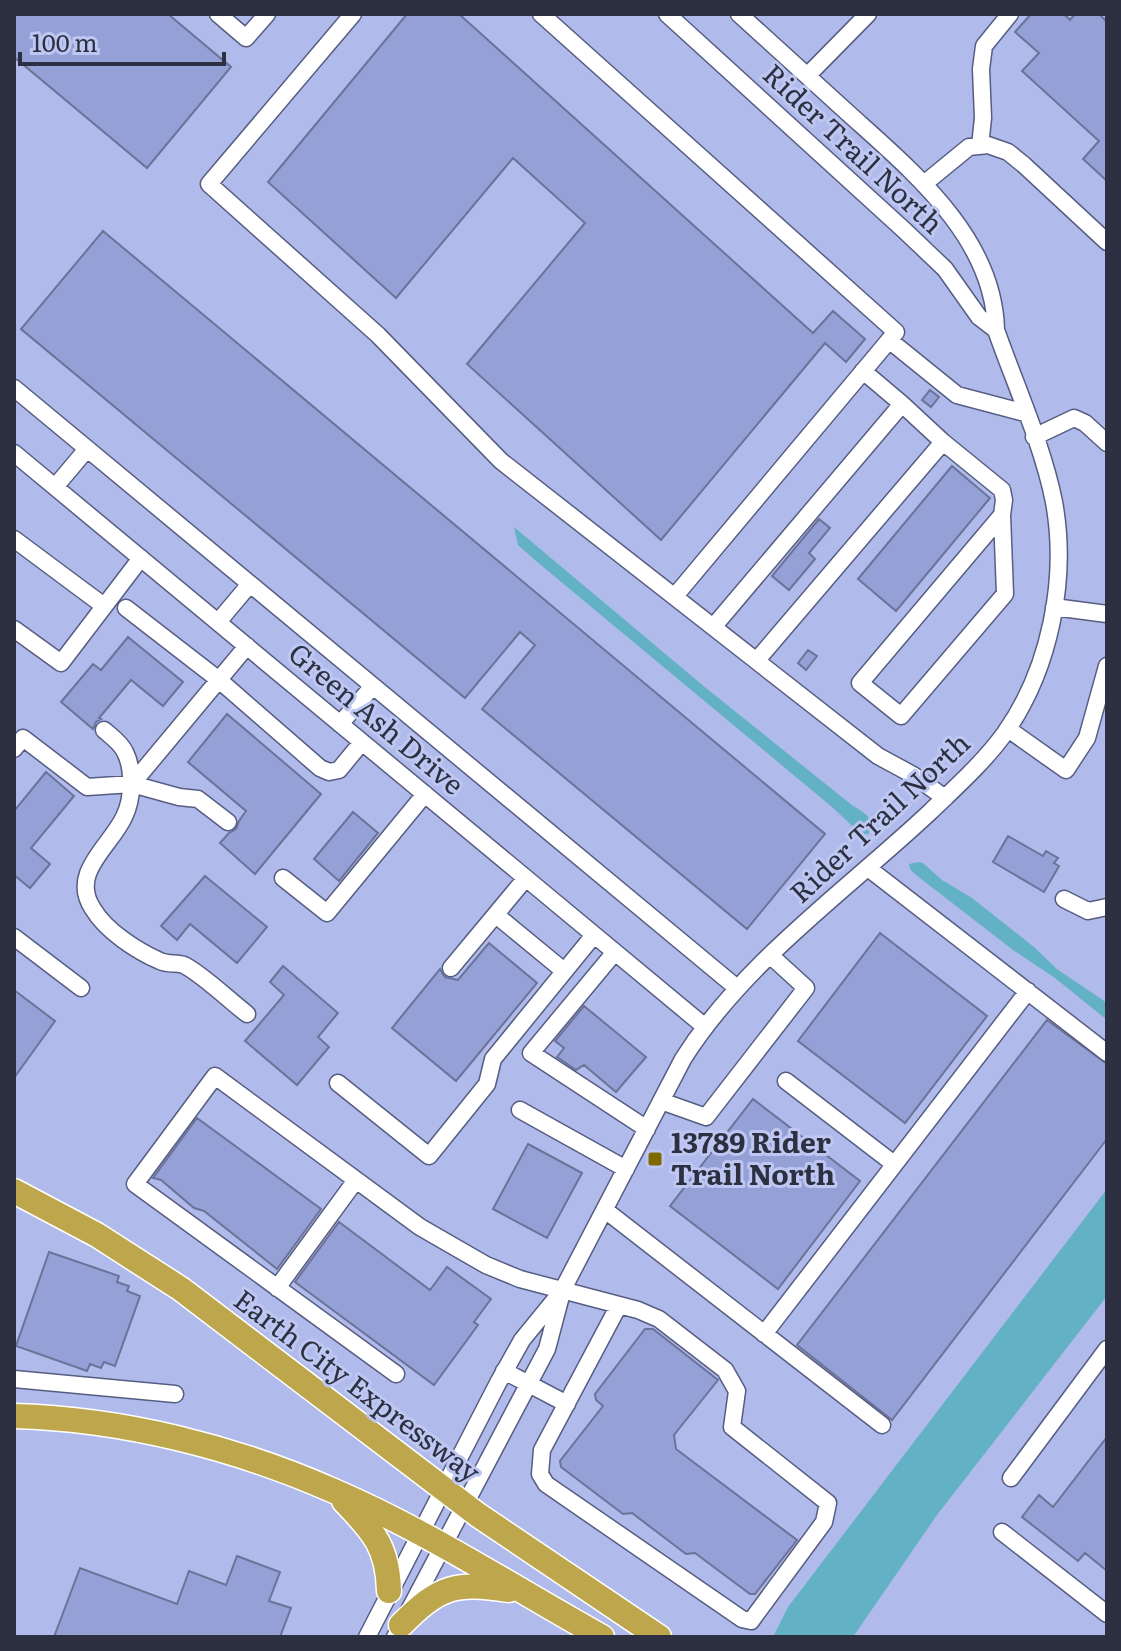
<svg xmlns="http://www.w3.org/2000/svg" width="1121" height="1651" font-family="Literata,serif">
  <rect width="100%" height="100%" fill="#bec7f2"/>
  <!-- built -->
  <path fill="#b1bbeb" d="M14 14H1107V1637H14Z"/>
  <!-- water -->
  <path fill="#63b1c4" d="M514 527 706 688 853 806C864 812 878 820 868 834H861L832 807 536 561 518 545Z
    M918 862 923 863 942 880 972 898 1034 947 1057 969 1107 1003V1020L1055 978 1013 950 916 875 910 869 909 864Z
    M1107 1189V1296L937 1515 853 1637H773L788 1607Z"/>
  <!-- building -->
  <path fill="#95a0d7" stroke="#6b7399" stroke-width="2" d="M14 14H168L231 67 147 168 14 57Z
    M407 14H459L813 333 833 311 865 339 846 362 825 343 661 540 467 364 585 223 513 158 396 298 268 182Z
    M1031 14H1064L1070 20 1075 14H1099L1107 22V181L1083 159 1099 141 1022 71 1039 53 1015 32Z
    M103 231 825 834 747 929 482 709 535 645 520 632 465 698 21 329Z
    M930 390 939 397 931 407 922 400Z
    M952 466 990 498 896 611 858 579Z
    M819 519 830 528 809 553 815 559 789 590 772 576Z
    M128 637 183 682 163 706 131 680 99 718 101 719 96 722 93 729 61 702 93 664 101 670Z
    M808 650 817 656 806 670 798 663Z
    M227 714 321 794 255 874 220 843 229 833 236 829 239 821 246 811 188 762Z
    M46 772 74 796 31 848 50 864 30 888 14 875V811Z
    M353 812 378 833 339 881 314 859Z
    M1008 836 1043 856 1046 851 1058 858 1054 863 1059 866 1044 892 993 862Z
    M205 876 267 927 237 963 190 924 177 940 161 926Z
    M880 933 987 1016 905 1123 798 1041Z
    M489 943 537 983 456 1081 392 1028 440 969 445 977 458 980Z
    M283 966 338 1013 318 1037 329 1047 297 1085 245 1041 284 995 270 982Z
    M14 990 55 1021 14 1078Z
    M584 1006 646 1057 616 1092 584 1065 576 1070 557 1057 564 1048 555 1041Z
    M1047 1020 1107 1064V1139L892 1420 797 1345Z
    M753 1099 860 1181 778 1289 670 1206Z
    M197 1118 321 1209 277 1269 204 1211 194 1208 161 1180 153 1178Z
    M528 1144 582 1173 547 1238 493 1209Z
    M339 1222 430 1290 447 1267 491 1299 474 1322 478 1325 434 1385 295 1282Z
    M49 1252 119 1276 117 1282 129 1286 127 1291 140 1296 115 1366 104 1362 101 1368 90 1364 87 1371 16 1346Z
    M645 1329H653L718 1380 674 1435 676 1449 797 1540 755 1594H750L695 1553 686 1554 632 1513 623 1514 561 1467 560 1461 603 1406 596 1400 595 1394Z
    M1107 1437V1571L1085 1553 1078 1561 1022 1517 1039 1495 1053 1507Z
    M237 1556 280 1572 269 1601 291 1608 280 1637H54L80 1568 177 1604 189 1571 226 1585Z"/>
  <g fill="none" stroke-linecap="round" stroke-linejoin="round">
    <!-- minor casing -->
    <g stroke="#565d82" stroke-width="19">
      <path id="minor" d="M218 14 246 38 267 14
        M353 14 209 184 378 335 501 461 878 756 913 775 945 798
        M541 14 896 332 675 596
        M667 14 904 230 945 269 979 317 996 330
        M807 76 868 14
        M980 146 983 118 981 69 984 46 1010 14
        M925 183 969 147 988 145 1008 152 1024 165 1107 242
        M889 340 957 395 1025 413
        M14 388 737 988
        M902 404 943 442
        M1034 437 1074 418 1085 423 1107 443
        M14 453 704 1026
        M55 487 87 449
        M14 539 104 606
        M1054 607 1107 614
        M126 608 219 680 320 768 329 772 339 770 362 742
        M218 622 250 584
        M714 626 902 404 863 371
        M14 629 61 663 141 558
        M757 660 943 442 1002 490 1004 500 1002 515 860 683 901 716 1005 594 1002 515
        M340 724 373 686
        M1008 729 1066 770 1087 738 1107 666
        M104 730C111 736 121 743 125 752 134 770 133 799 124 817 110 847 69 873 93 909 106 931 137 951 160 961 168 965 177 962 184 965 202 974 230 1001 247 1014
        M14 749 23 738 87 787 132 784 179 797 198 799 228 822
        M132 784 247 646
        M868 868 1107 1053
        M283 878 327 913 425 794
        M1064 899 1088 911 1107 907
        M496 915 564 971
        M14 937 81 988
        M615 952 531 1053 647 1129
        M451 968 526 878
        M786 1081 894 1164
        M338 1083 429 1156 487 1084 493 1059 594 935
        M661 1101 706 1117 806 988 771 956
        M520 1110 626 1169
        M605 1210 882 1425
        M277 1288 356 1180
        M764 1334 1028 991
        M504 1371 567 1404
        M396 1374 135 1184 215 1076 420 1227 486 1265 520 1279 638 1310 659 1319 725 1370 737 1391 732 1427 828 1503 824 1522 751 1621 742 1619 546 1484 540 1474 542 1450 619 1305
        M14 1379 175 1394
        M1011 1478 1107 1349
        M1002 1532 1107 1614
        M367 1637 498 1383 522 1340 562 1291 683 1059C744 962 847 890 930 812 956 787 984 762 1005 733 1050 669 1068 579 1054 502 1043 446 1015 384 996 330 994 237 912 171 848 113 812 80 775 47 739 14
        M395 1637 547 1349 561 1296"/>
    </g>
    <!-- highway casing -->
    <g stroke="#fff" stroke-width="27">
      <path id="highway" d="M14 1191 97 1235 181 1289 478 1515 659 1637
        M14 1416C123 1419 234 1447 334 1491 427 1531 514 1588 602 1637
        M344 1501C374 1532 388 1548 389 1591
        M401 1625C440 1586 454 1582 509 1590"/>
    </g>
    <!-- minor -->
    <use href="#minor" stroke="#fff" stroke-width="16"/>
    <!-- highway -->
    <use href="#highway" stroke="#bda64b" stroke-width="24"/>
  </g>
  <!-- markers -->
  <rect fill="#7e6a01" stroke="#bec7f2" stroke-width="3" x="647" y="1151" width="16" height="16" rx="4"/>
  <g text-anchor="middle" stroke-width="6" stroke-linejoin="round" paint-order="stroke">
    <!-- street labels -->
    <g font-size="28" fill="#2d3041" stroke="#bec7f2">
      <text transform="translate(853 149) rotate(43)" y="10">Rider Trail North</text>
      <text transform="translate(376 719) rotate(40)" y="10">Green Ash Drive</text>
      <text transform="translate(880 818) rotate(-43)" y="10">Rider Trail North</text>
      <text transform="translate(357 1386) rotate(37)" y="10">Earth City Expressway</text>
    </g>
    <!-- poi labels -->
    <g font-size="28" font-weight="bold" fill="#2d3041" stroke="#bec7f2" text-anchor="start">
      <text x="671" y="1153">13789 Rider<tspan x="671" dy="32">Trail North</tspan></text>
    </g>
  </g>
  <!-- border -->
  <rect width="1121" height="1651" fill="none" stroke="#2d3041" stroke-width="32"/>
  <!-- scale -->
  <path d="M20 52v12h204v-12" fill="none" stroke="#2d3041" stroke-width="4"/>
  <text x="32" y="52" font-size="24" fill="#2d3041" stroke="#bec7f2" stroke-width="6" paint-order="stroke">100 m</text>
</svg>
